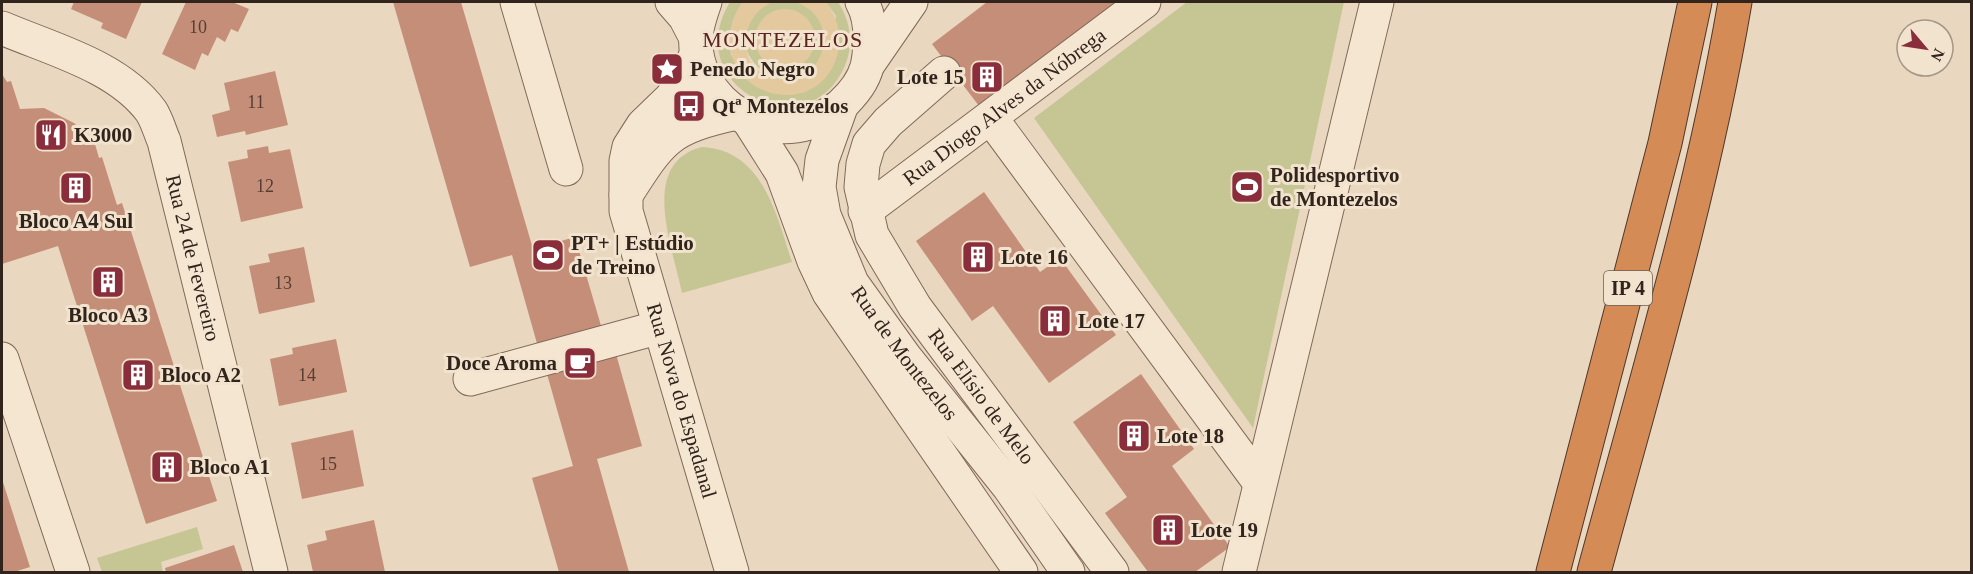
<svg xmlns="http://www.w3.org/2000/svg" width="1973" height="574" font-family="'Times New Roman',serif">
  <rect width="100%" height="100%" fill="#e9d7bf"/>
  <!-- green -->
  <path fill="#c6c695" d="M730 2H743C731 19 728 34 731 55L786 95 805 92 820 83 836 16 826 2H838C850 20 854 42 846 63 812 152 677 89 730 2Z
    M773 2C781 2 789 0 796 2 818 6 830 34 822 53 792 126 696 32 773 2Z
    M1187 2H1344L1253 428 1034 118Z
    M702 147C763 150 776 214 792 262L682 293C673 248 638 163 702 147Z
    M197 527 203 549 161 562 163 572H102L97 558Z"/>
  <!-- sand -->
  <path fill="#e4c89e" d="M742 2H773C739 15 734 67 773 78 823 92 846 19 795 2H826C839 21 844 39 835 62 807 130 693 85 742 2Z
    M755 39a30 30 0 1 1 60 0a30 30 0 1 1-60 0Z"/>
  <!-- building -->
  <path fill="#c58e78" d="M74 2H142L126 39 101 28 103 23 71 9Z
    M186 2H232L249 9 238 32 231 29 225 42 217 37 208 56 202 53 195 70 162 54Z
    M393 2H461L533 249 575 237 602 329 538 347 512 255 470 267Z
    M987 2H1116L979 106 932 44Z
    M275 71 288 125 246 135 245 131 217 137 212 115 230 110 224 83Z
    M2 74 7 82 11 81 20 109 44 108 74 123 95 144 99 158 102 157 117 205 122 203 217 501 146 524 58 246 2 264Z
    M268 146 269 153 290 149 303 208 241 222 228 162 248 158 247 150Z
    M984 192 1040 272 1060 258 1116 335 1049 383 993 306 972 321 916 241Z
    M304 247 315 302 259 314 249 266 270 262 268 254Z
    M336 339 347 392 279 406 270 359 293 354 292 348Z
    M616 354 642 446 597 459 629 572H559L532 478 573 466 547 374Z
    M1141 374 1194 449 1172 466 1230 547 1195 572H1148L1105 513 1127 497 1073 422Z
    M353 430 364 486 302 499 291 443Z
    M2 479 30 567 14 572H2Z
    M374 520 385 572H313L307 545 327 540 325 531Z
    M234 545 243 572H166L165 568Z"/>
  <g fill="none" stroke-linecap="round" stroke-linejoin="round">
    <!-- minor casing -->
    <g stroke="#816959" stroke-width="35">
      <g id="minor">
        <path d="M517 2 566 169"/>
        <path d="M672 2 685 17 697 40"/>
        <path d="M705 2C699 19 693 37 697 56 713 127 802 152 850 96 860 85 868 70 869 55 871 37 871 18 862 2"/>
        <path id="s1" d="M2 28C51 49 118 66 151 111 157 120 160 132 164 141L271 572"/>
        <path id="s2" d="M697 54 672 97 643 125 629 147 626 161V211L732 572"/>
        <path d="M869 63 911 2"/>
        <path id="s3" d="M944 73 888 122 869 144 863 164 861 187 872 235 915 307 1112 572"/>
        <path id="s4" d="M841 107 822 160 819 187 824 215 852 283 905 357 1009 487 1068 572"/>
        <path d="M991 118 1260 483"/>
        <path d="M749 121 782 173 814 261 829 293 1021 572"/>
        <path d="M626 195C663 137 669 128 737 113"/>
        <path id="s5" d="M865 211 1144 2"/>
        <path d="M2 359 73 572"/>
        <path d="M470 379 660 327"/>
        <path d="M1239 572 1377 2"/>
      </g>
    </g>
    <!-- highway casing -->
    <g stroke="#4e382d" stroke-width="35">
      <path id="highway" d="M1553 572 1665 143 1695 2
        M1594 572C1645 384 1702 195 1735 2"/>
    </g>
    <!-- minor -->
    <use href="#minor" stroke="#f5e6d2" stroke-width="33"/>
    <!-- highway -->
    <use href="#highway" stroke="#d48b55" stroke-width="33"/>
  </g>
  <!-- icons -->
  <defs>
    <g id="sight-square" transform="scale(1.725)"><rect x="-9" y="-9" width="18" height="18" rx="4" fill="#8b2e3b" stroke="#f2e3ce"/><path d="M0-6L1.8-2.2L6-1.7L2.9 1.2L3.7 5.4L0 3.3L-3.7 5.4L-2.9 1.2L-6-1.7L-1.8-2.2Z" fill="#fff"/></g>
    <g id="building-square" transform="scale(1.725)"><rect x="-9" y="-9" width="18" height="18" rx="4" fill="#8b2e3b" stroke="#f2e3ce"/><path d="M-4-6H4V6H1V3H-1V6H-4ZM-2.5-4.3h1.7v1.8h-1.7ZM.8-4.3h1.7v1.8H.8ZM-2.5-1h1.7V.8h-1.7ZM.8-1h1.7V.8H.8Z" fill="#fff"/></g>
    <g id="bus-square" transform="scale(1.725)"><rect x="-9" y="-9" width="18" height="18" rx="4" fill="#8b2e3b" stroke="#f2e3ce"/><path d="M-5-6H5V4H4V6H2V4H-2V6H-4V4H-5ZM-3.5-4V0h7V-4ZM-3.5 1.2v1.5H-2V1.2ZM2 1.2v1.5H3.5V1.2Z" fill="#fff"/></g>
    <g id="restaurant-square" transform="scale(1.725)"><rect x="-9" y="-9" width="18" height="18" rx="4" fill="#8b2e3b" stroke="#f2e3ce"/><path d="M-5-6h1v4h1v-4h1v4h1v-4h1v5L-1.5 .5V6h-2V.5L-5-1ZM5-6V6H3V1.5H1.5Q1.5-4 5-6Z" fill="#fff"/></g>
    <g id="stadium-square" transform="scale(1.725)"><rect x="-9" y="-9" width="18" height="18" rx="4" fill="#8b2e3b" stroke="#f2e3ce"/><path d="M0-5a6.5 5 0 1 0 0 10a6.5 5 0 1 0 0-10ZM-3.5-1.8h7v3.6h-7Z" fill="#fff"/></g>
    <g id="cafe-square" transform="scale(1.725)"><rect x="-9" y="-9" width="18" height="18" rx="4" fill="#8b2e3b" stroke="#f2e3ce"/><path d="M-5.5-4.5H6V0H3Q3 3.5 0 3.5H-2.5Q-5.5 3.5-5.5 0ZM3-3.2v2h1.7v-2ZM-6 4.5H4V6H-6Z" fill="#fff"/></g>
  </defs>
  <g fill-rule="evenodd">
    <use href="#sight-square" x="667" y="69"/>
    <use href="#building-square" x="987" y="77"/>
    <use href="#bus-square" x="689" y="106"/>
    <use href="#restaurant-square" x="51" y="135"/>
    <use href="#stadium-square" x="1247" y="187"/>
    <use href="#building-square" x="76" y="188"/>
    <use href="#stadium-square" x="548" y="255"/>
    <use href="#building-square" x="978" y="257"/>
    <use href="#building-square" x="108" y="282"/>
    <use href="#building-square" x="1055" y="321"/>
    <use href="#cafe-square" x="580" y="363"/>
    <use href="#building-square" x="138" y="375"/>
    <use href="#building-square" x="1134" y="436"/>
    <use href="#building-square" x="167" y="467"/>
    <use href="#building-square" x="1168" y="530"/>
  </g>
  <g text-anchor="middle" stroke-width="6" stroke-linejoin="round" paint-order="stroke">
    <!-- number labels -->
    <g font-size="18" fill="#563e33">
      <text x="198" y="33">10</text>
      <text x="256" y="108">11</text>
      <text x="265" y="192">12</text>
      <text x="283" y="289">13</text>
      <text x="307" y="381">14</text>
      <text x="328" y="470">15</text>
    </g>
    <!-- shield labels -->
    <rect fill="#f2e3ce" stroke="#6b5d51" stroke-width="1.5" x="1604" y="271" width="48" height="34" rx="4.5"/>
    <g font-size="20" font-weight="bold" fill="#31241c">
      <text x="1628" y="295">IP 4</text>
    </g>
    <!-- poi labels -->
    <g font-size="21" font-weight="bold" fill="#31241c" stroke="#f2e3ce" text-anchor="start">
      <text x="690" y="76">Penedo Negro</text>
      <text x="964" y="84" text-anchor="end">Lote 15</text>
      <text x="712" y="113">Qtª Montezelos</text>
      <text x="74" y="142">K3000</text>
      <text x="1270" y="182">Polidesportivo<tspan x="1270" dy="24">de Montezelos</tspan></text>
      <text x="76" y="228" text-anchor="middle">Bloco A4 Sul</text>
      <text x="571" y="250">PT+ | Estúdio<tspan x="571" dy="24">de Treino</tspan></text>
      <text x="1001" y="264">Lote 16</text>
      <text x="108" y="322" text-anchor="middle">Bloco A3</text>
      <text x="1078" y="328">Lote 17</text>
      <text x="557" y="370" text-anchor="end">Doce Aroma</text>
      <text x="161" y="382">Bloco A2</text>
      <text x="1157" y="443">Lote 18</text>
      <text x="190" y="474">Bloco A1</text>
      <text x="1191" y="537">Lote 19</text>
    </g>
    <!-- street labels -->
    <g font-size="21" fill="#31241c" stroke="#f2e3ce">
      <text dy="7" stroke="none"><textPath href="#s5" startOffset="174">Rua Diogo Alves da Nóbrega</textPath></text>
      <text dy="7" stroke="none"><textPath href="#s1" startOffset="326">Rua 24 de Fevereiro</textPath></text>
      <text dy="7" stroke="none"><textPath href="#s4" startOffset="273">Rua de Montezelos</textPath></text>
      <text dy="7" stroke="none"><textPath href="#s3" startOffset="392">Rua Elísio de Melo</textPath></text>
      <text dy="7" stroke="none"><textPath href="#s2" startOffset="378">Rua Nova do Espadanal</textPath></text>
    </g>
    <!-- neighbourhood labels -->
    <g font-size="22" letter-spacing="1.5" fill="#5b241f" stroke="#f2e3ce">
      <text x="783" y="47">MONTEZELOS</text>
    </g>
  </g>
  <!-- border -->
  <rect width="1973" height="574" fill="none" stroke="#31241c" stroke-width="6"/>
  <!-- north arrow -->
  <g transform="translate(1925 48) rotate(119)"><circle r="28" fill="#f2e3ce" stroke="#a59787" stroke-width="1.5"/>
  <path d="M0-4.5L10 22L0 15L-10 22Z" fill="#8b2e3b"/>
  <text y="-9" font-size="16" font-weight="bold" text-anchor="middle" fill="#31241c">N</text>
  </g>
</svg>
